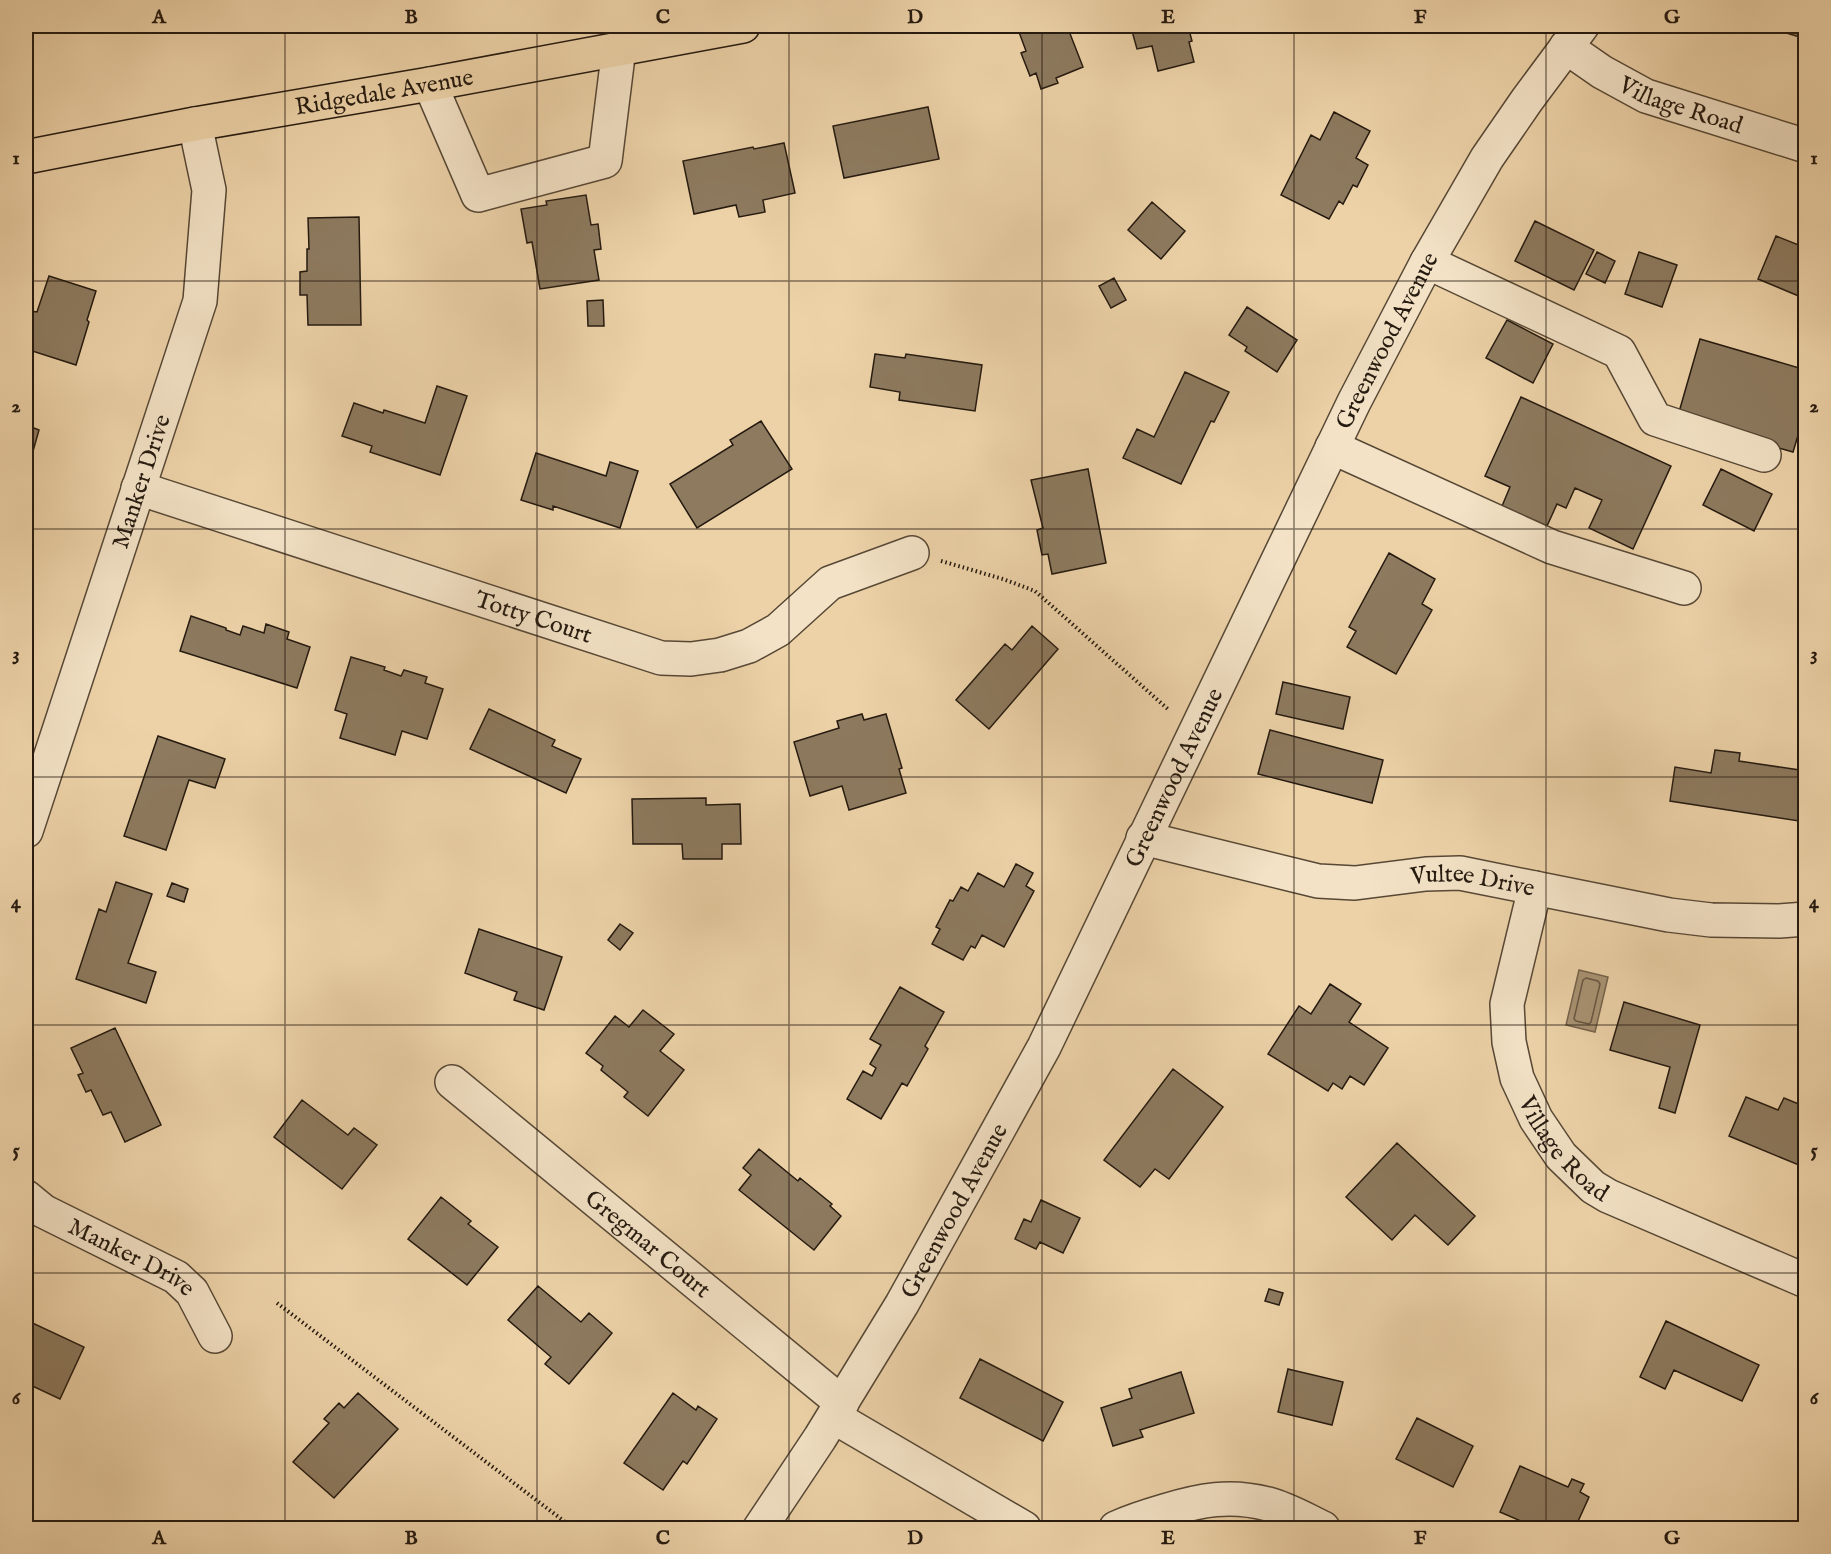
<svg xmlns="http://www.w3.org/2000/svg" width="1831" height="1554" font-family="'IM FELL English',serif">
  <rect width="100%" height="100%" fill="#edd2a8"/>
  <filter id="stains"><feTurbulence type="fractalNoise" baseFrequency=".00333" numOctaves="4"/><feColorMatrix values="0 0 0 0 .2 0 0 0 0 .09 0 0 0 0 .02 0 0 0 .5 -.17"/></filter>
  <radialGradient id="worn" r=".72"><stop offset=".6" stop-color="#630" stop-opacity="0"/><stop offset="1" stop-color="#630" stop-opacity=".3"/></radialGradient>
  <!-- water -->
  <path fill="#a99374" stroke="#74634c" stroke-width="1.5" d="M1579 970 1608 977 1595 1032 1566 1025Z"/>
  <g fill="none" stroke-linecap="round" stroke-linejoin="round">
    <!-- shore -->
    <path stroke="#675642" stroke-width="1.5" d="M1586 978 1598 981 1600 984 1591 1022 1589 1024 1576 1021 1574 1019 1583 980Z"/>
  </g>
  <!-- building -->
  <path fill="#8d7a5f" stroke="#251a10" stroke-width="1.5" d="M1036 26H1067L1083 67 1056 78 1058 83 1041 89 1036 73 1030 76 1021 53 1026 51 1019 32Z
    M1147 26H1188L1192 41 1189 42 1194 62 1158 71 1152 46 1137 49 1132 31 1147 27Z
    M1763 26H1806V39Z
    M928 107 939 159 844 178 833 126Z
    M1334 112 1370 131 1356 158 1368 165 1357 187 1353 185 1343 204 1339 201 1329 219 1281 195 1311 135 1320 140Z
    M784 143 795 193 763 200 765 212 739 217 736 205 694 214 683 161 753 147 754 149Z
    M586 195 591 225 598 224 601 249 594 250 599 280 540 289 532 242 527 243 521 209 547 205 546 201Z
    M1152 202 1185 231 1161 259 1128 230Z
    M359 217 361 325H308L307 295H300V272L307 271V249H309L308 218Z
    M1535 221 1594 250 1574 290 1515 261Z
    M1776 236 1806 248V299L1758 279Z
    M1597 252 1615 261 1605 283 1586 274Z
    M1639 252 1677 265 1662 307 1625 294Z
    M49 276 96 291 87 320 89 322 76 365 26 349V331L31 311 37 312Z
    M1114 278 1126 300 1111 308 1099 286Z
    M603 300 604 326H588L587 301Z
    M1247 307 1297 340 1277 372 1245 351 1247 347 1229 335Z
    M1507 320 1553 344 1533 383 1486 358Z
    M1700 339 1806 370V409L1793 452 1677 419Z
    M875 354 905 358 906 354 982 365 975 411 899 400 900 392 870 387Z
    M1185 372 1229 392 1214 422 1211 421 1181 484 1123 458 1137 429 1154 437Z
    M437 386 467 396 440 475 370 452 372 446 342 436 354 403 383 413 384 410 425 423Z
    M1521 397 1671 466 1633 549 1589 528 1602 500 1575 488 1566 508 1557 504 1547 526 1502 506 1510 487 1485 476Z
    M761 421 792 469 697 528 670 484 733 445 730 440Z
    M26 425 39 430 26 476Z
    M536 453 606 476 610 462 638 471 620 528 553 506V510L521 500Z
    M1088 469 1106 563 1052 574 1048 554 1042 555 1037 530 1043 528 1031 480Z
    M1721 469 1772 494 1754 531 1703 505Z
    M1389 553 1435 579 1422 604 1432 610 1396 674 1347 647 1356 631 1349 627Z
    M191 616 226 628V630L240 635 243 626 264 633 266 624 289 632 287 639 310 647 297 688 180 651Z
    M1032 626 1058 649 989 729 956 700 1005 644 1012 650Z
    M351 657 385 667 384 670 401 676 404 670 427 677 425 683 443 689 427 739 402 731 395 755 340 738 347 714 335 710Z
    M1283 682 1350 697 1343 729 1276 714Z
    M489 709 555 740 552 746 581 759 566 793 470 749Z
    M862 714 864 720 886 714 902 768 899 769 906 793 849 810 842 786 810 796 794 742 839 728 837 721Z
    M1270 730 1383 760 1372 803 1258 774Z
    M158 736 225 759 215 788 189 780 166 850 124 836Z
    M1715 750 1740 753 1739 761 1806 771 1799 821 1670 801 1675 767 1711 773Z
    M706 798V805L740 804 741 844H722V859H683L682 844H633L632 799Z
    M1016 864 1033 873 1026 886 1034 891 1004 947 982 935 975 948 971 946 963 960 932 944 940 929 936 927 950 900 953 901 961 887 968 891 978 873 1004 887Z
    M116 882 152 894 128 963 156 972 146 1003 76 979 99 909 106 912Z
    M172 883 188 889 184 902 167 896Z
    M620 924 633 933 620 950 608 940Z
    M479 929 562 957 544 1010 514 1000 517 992 465 973Z
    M1330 984 1361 1004 1349 1022 1388 1048 1364 1085 1350 1076 1342 1089 1333 1083 1328 1091 1268 1054 1299 1006 1311 1014Z
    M900 987 944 1012 925 1046 928 1049 907 1086 902 1083 881 1119 847 1099 863 1071 872 1076 876 1068 870 1064 881 1045 870 1039Z
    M1624 1002 1700 1025 1675 1113 1659 1108 1670 1067 1610 1050Z
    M643 1010 674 1034 660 1051 684 1070 648 1116 624 1097 628 1092 601 1070 603 1066 586 1053 615 1016 629 1027Z
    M115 1028 161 1125 125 1142 111 1112 103 1115 91 1090 86 1092 78 1075 83 1073 71 1048Z
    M1173 1069 1223 1107 1169 1179 1155 1169 1140 1187 1104 1160Z
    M1746 1097 1778 1110 1784 1098 1806 1107V1168L1729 1136Z
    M302 1100 348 1135 354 1128 377 1145 342 1189 274 1137Z
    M1397 1143 1475 1216 1448 1245 1415 1215 1392 1240 1346 1197Z
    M759 1149 798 1181 800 1178 832 1204 830 1206 841 1216 814 1250 739 1190 751 1175 743 1168Z
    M441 1197 471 1221 468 1224 498 1247 467 1285 408 1239Z
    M1041 1200 1080 1218 1063 1253 1040 1242 1036 1249 1015 1239 1024 1219 1031 1222Z
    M538 1286 581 1322 589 1313 612 1333 569 1384 545 1364 551 1357 508 1320Z
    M1269 1289 1283 1293 1279 1305 1265 1301Z
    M26 1320 84 1347 60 1399 26 1383Z
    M1666 1321 1759 1365 1742 1401 1674 1370 1665 1389 1640 1377Z
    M980 1359 1063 1402 1043 1441 960 1398Z
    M1288 1369 1343 1382 1332 1425 1278 1412Z
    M1181 1372 1194 1413 1140 1430 1143 1437 1113 1446 1101 1408 1132 1398 1129 1389Z
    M358 1393 398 1429 334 1498 293 1462 329 1423 324 1419 339 1403 344 1408Z
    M673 1393 696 1410 698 1406 717 1419 687 1464 683 1461 663 1490 624 1463Z
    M1417 1418 1473 1446 1453 1487 1396 1459Z
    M1520 1466 1568 1487 1572 1479 1584 1484 1580 1492 1589 1497 1575 1528H1535L1530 1526V1525L1500 1512Z"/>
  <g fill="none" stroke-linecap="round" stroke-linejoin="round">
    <!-- minor casing -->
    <g stroke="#574836" stroke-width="36">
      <g id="minor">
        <path id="s1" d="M1566 47 1602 72 1646 96 1806 146"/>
        <path d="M430 84 478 195 605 161 619 48"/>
        <path d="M1427 262 1619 352 1655 419 1764 455"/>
        <path d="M1332 447 1552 547 1684 588"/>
        <path id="s2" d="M138 488 661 658 691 659 720 655 749 646 778 630 830 583 912 553"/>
        <path id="s3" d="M26 831 200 301 209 190 195 124"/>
        <path id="s4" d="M1143 838 1318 881 1355 883 1426 874 1460 873 1669 915 1711 920 1779 921 1806 919"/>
        <path id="s5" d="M1535 888 1507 1004 1509 1042 1517 1078 1536 1119 1561 1156 1593 1187 1608 1196 1806 1281"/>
        <path id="s6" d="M452 1082 842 1403"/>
        <path id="s7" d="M26 1197 43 1211 176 1277 192 1292 215 1336"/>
        <path d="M834 1417 1024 1528"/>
        <path id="s8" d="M760 1528 820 1438 902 1304 1044 1047 1354 402 1427 262 1487 158 1527 100 1582 26"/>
        <path d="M1116 1528C1131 1521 1147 1516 1164 1511 1200 1500 1230 1494 1268 1504 1287 1509 1306 1520 1323 1528"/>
      </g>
    </g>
    <!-- major casing -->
    <g stroke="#251a10" stroke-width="36">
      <g id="major">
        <path id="s9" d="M26 157 195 124 430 84 743 26"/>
      </g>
    </g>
    <!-- path -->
    <path stroke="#251a10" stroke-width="4" stroke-dasharray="1.5 3" stroke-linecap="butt" d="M941 561 1003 579 1035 591 1169 710
      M277 1303 573 1528"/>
    <!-- minor -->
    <use href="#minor" stroke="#f3e2c6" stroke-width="33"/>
    <!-- major -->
    <use href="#major" stroke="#edd2a8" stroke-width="33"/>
  </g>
  <!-- grid -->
  <path fill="none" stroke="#251a10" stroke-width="1.5" stroke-opacity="0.55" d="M285 26V1528M537 26V1528M789 26V1528M1042 26V1528M1294 26V1528M1546 26V1528M26 281H1806M26 529H1806M26 777H1806M26 1025H1806M26 1273H1806"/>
  <g text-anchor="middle" stroke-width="5" stroke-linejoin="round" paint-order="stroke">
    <!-- street labels -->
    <g font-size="24" fill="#251a10" stroke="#f3e2c6">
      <text dy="8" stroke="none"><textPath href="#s9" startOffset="364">Ridgedale Avenue</textPath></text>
      <text dy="8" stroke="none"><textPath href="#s1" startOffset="130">Village Road</textPath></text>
      <text dy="8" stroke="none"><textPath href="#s8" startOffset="1344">Greenwood Avenue</textPath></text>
      <text dy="8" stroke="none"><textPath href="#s3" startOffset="368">Manker Drive</textPath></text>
      <text dy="8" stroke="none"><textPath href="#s2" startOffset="416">Totty Court</textPath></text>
      <text dy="8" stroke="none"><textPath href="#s8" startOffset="858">Greenwood Avenue</textPath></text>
      <text dy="8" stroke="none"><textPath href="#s4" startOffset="336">Vultee Drive</textPath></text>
      <text dy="8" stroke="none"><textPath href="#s5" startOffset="280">Village Road</textPath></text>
      <text dy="8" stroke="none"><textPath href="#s8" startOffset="372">Greenwood Avenue</textPath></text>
      <text dy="8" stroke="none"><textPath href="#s6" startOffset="254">Gregmar Court</textPath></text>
      <text dy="8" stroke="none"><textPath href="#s7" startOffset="122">Manker Drive</textPath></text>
    </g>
  </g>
  <!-- margin -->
  <rect width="1831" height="1554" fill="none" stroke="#edd2a8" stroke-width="66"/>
  <rect x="33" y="33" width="1765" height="1488" fill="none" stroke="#251a10" stroke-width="2"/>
  <g font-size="20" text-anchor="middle" font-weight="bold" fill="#251a10">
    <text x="159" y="23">A</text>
    <text x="411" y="23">B</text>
    <text x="663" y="23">C</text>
    <text x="915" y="23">D</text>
    <text x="1168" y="23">E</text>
    <text x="1420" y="23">F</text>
    <text x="1672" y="23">G</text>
    <text x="16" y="164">1</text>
    <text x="1814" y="164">1</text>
    <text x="16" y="412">2</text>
    <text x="1814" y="412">2</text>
    <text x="16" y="660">3</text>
    <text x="1814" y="660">3</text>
    <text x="16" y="908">4</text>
    <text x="1814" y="908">4</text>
    <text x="16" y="1156">5</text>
    <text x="1814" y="1156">5</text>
    <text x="16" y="1404">6</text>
    <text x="1814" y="1404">6</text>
    <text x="159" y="1544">A</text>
    <text x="411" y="1544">B</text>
    <text x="663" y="1544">C</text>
    <text x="915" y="1544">D</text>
    <text x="1168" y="1544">E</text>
    <text x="1420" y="1544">F</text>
    <text x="1672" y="1544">G</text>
  </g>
  <rect width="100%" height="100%" filter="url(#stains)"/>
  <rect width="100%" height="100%" fill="url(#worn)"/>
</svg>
